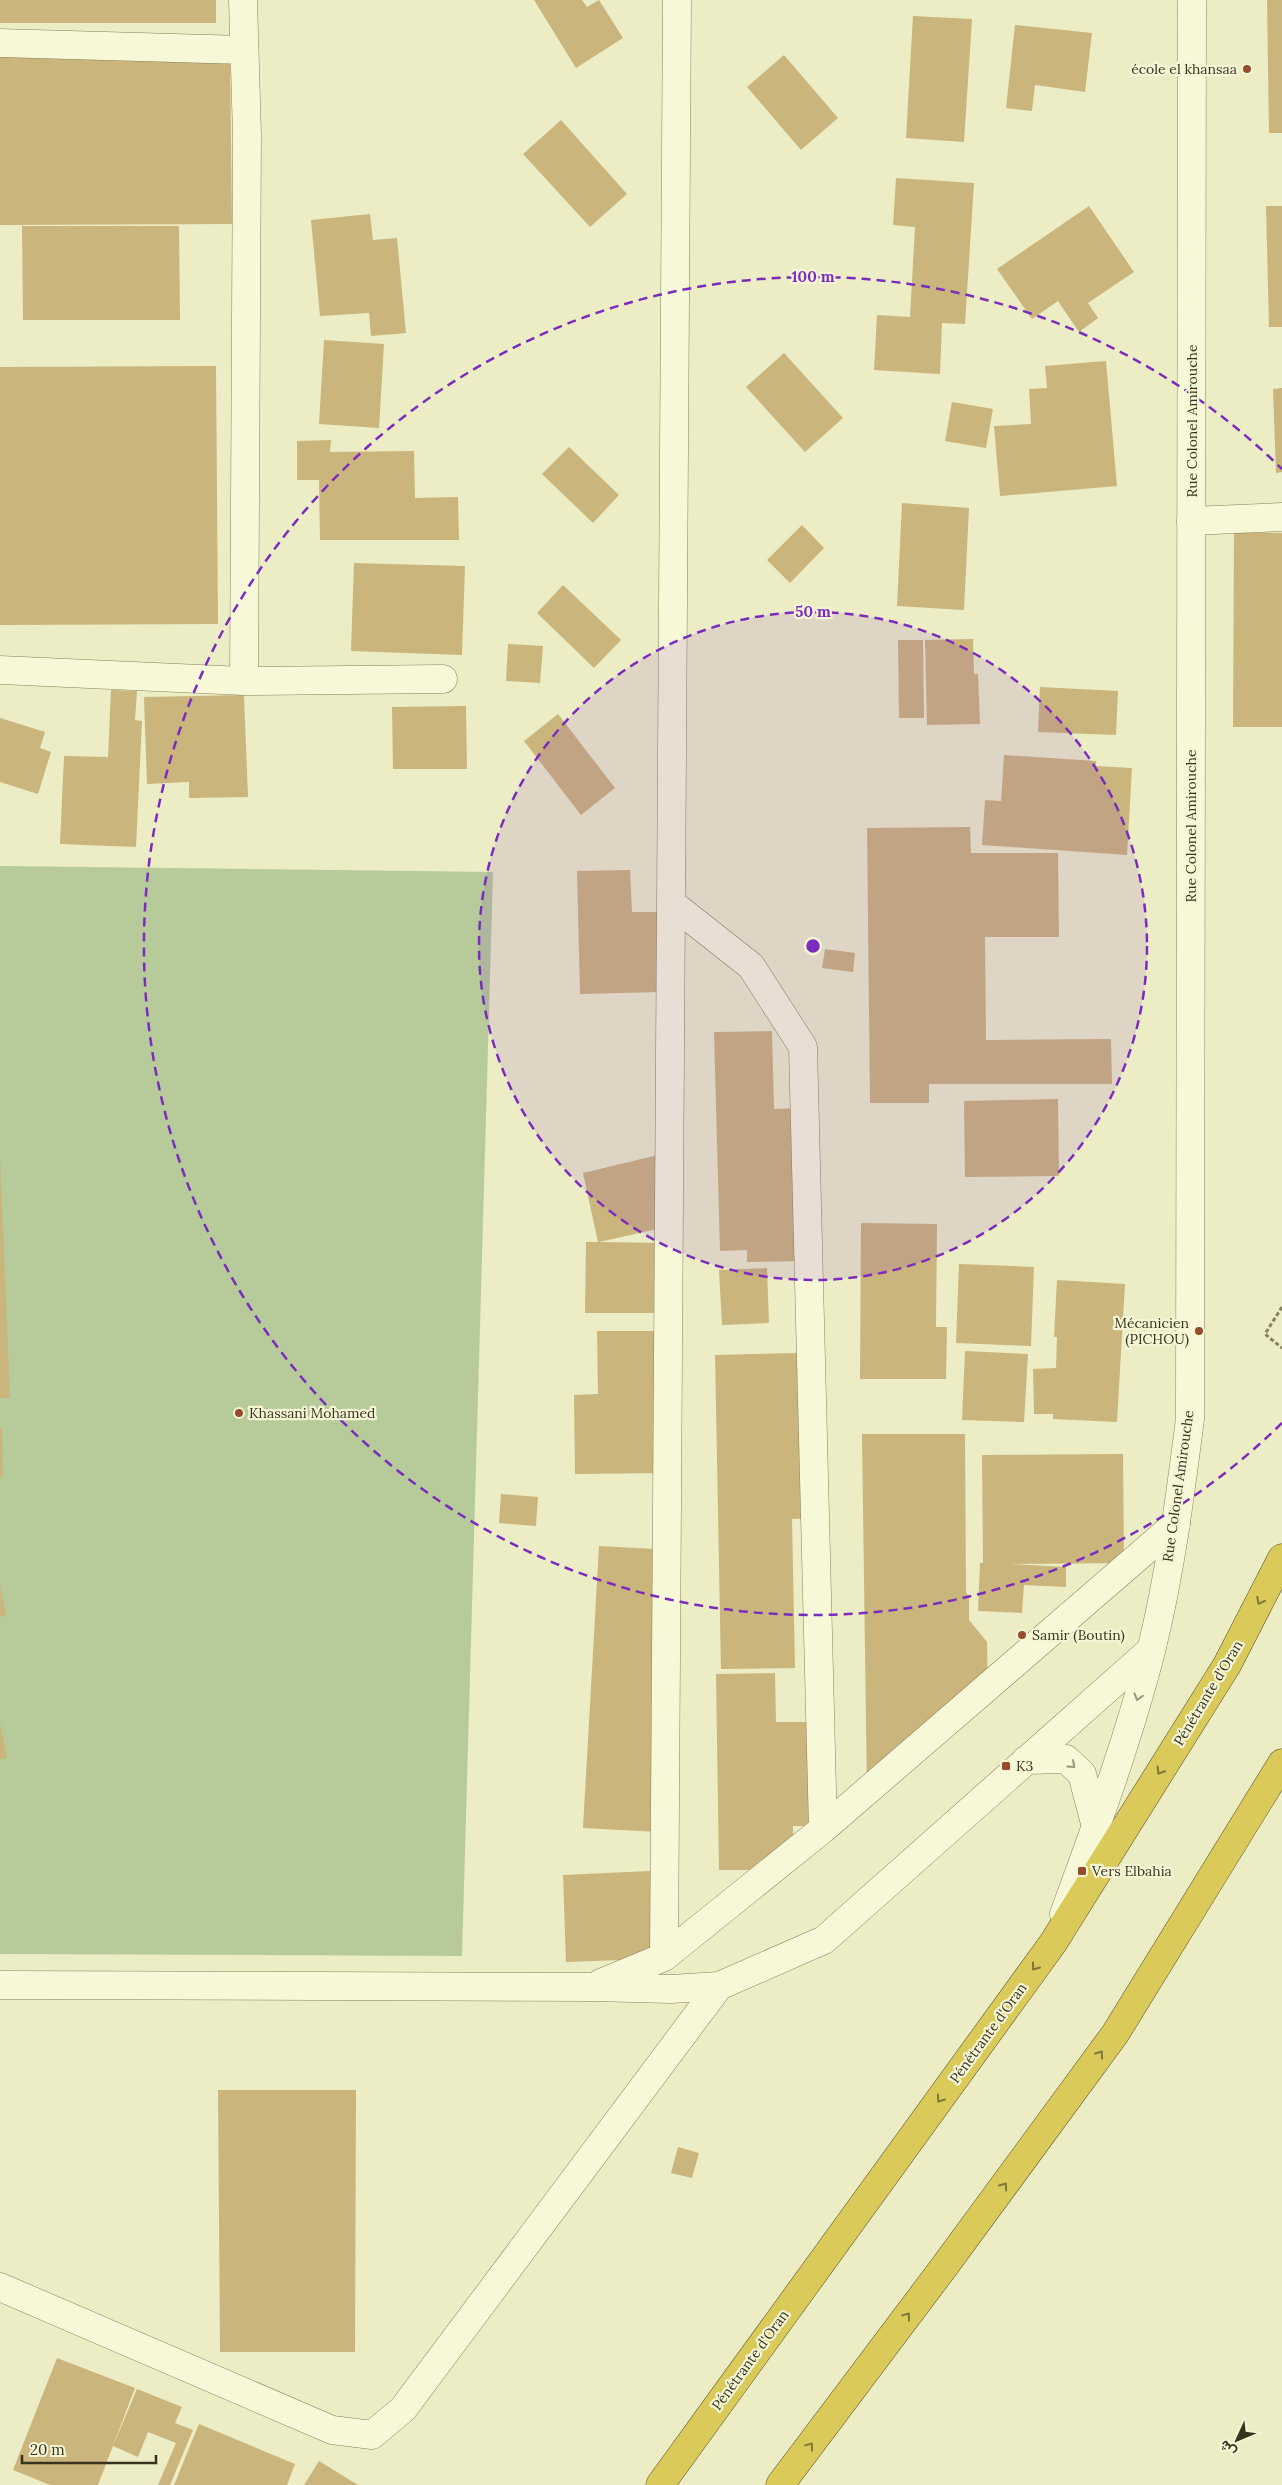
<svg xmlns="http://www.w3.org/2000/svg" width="1282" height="2485" font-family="Lora,Vazirmatn,serif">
  <rect width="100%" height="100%" fill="#ecedc5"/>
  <!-- green -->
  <path fill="#b6cb99" d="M0 866 493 872 462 1956 0 1954Z"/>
  <!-- building -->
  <path fill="#cab57c" d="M0 0H216V23H0Z
    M534 0H582L587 7 599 0 623 38 576 68Z
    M1267 0H1282V133H1269Z
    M913 16 972 19 964 142 906 138Z
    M1015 25 1092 33 1085 92 1035 85 1032 111 1006 108Z
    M0 55H230L232 224 0 225Z
    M784 55 838 118 801 150 747 87Z
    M561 120 627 194 590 227 523 154Z
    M896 178 974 183 965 324 942 323 940 374 874 370 877 315 910 317 915 227 893 225Z
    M1089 206 1134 272 1088 303 1098 318 1079 332 1058 301 1032 319 997 269Z
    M1266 206H1282V327H1269Z
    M370 214 373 240 397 238 406 333 371 336 369 313 320 316 311 220Z
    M22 226H179L180 320H23Z
    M324 340 384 344 379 428 319 424Z
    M784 353 843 418 805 452 746 387Z
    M1106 361 1117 486 1000 496 994 426 1031 424 1029 389 1047 388 1045 366Z
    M216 366 218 624 0 625V367Z
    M1282 388V472L1276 473 1273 389Z
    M952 402 993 409 986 448 945 441Z
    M331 440 330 452 414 451 415 498 458 497 459 540H320L319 480H297V441Z
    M569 447 619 495 593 523 542 474Z
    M902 503 969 508 964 610 897 606Z
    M802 525 824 548 790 583 767 560Z
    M1234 532 1282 533V727H1233Z
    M354 563 465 566 462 655 351 651Z
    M563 585 621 640 594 668 537 613Z
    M973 639 974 674H978L980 724 927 725 925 640Z
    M898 640H923L924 718H899Z
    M508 644 543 646 540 683 506 681Z
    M1040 687 1118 691 1116 735 1038 732Z
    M111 690 137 691 135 720 142 721 136 847 60 844 64 756 108 757Z
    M244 695 248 797 189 798V782L147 784 144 697Z
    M466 706 467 769H393L392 707Z
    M558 714 615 788 581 815 524 741Z
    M0 718 45 732 40 748 51 752 38 794 0 782Z
    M1004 755 1096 761V766L1132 768 1127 855 982 845 985 800 1001 801Z
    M970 827 971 853H1058L1059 937H985L986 1040 1111 1039 1112 1084H929V1103H870L867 828Z
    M630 870 632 912H659L661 992 580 994 577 871Z
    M825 949 855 953 853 972 822 968Z
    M772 1031 774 1109 802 1108 806 1261 747 1262V1250L720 1251 714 1032Z
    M1058 1099 1059 1176 965 1177 964 1101Z
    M0 1155 10 1398H0Z
    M658 1155 675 1225 599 1242 667 1243V1313H585L586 1242H598L583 1173Z
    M861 1223 937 1224 936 1327H947L946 1379H860Z
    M959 1264 1034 1267 1031 1346 956 1343Z
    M767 1268 769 1323 722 1325 719 1270Z
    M1057 1280 1125 1284 1117 1422 1053 1419V1414H1034L1033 1369 1056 1368 1057 1337H1054Z
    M597 1331H669L670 1473 575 1474 574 1395 598 1394Z
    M965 1351 1028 1354 1024 1422 962 1420Z
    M797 1353 798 1402H816L818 1518 792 1519 795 1668 721 1669 715 1355Z
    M0 1428H2L3 1477H0Z
    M862 1434H965L966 1592 969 1597V1620L987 1642 988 1698 867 1794Z
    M1123 1454 1124 1563 1010 1564 1066 1567V1587L1024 1585 1022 1613 978 1611 980 1563H983L982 1455Z
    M501 1494 538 1497 536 1526 499 1523Z
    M599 1546 675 1550 659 1832 583 1828Z
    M0 1585 6 1616 0 1617Z
    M775 1673 776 1722H815L816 1826H793V1870H719L716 1674Z
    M0 1723 7 1758 0 1759Z
    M671 1870 675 1958 566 1962 563 1875Z
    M218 2090H356L355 2352H220Z
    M678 2147 699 2153 692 2178 671 2173Z
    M57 2358 135 2388 98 2485H50L13 2470Z
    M137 2389 182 2407 175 2423 193 2430 170 2485H158L176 2443 148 2432 138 2457 113 2446Z
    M199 2424 295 2464 287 2485H174Z
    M319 2461 358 2485H304Z"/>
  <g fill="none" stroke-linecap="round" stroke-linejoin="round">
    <!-- minor casing -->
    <g stroke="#88815c" stroke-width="29">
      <path id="minor" d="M243 0 247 135 244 681
        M0 43 244 50
        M1191 521 1282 517
        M0 670 244 681 443 679
        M671 903 751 966 803 1047 823 1829
        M1026 1760 1066 1759 1082 1774 1096 1827
        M664 1957 677 0
        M601 1983 664 1957 823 1829 1176 1524
        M0 1985 592 1987 671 1989 719 1986 824 1940 1151 1650
        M0 2287 332 2430 372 2435 403 2409 719 1986"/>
    </g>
    <!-- tertiary casing -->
    <g stroke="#88815c" stroke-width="29">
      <path id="tertiary" d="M1064 1914C1096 1827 1128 1741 1151 1651 1170 1575 1180 1497 1190 1419L1192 0"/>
    </g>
    <!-- motorway casing -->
    <g stroke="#564d30" stroke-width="29">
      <path id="motorway" d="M660 2485 1053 1943 1227 1665 1282 1558
        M780 2485 944 2267 1115 2034 1282 1763"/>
    </g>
    <!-- path -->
    <path stroke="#88815c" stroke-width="3" stroke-dasharray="4 2.5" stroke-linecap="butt" d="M1282 1307 1265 1334 1282 1348"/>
    <!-- minor -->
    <use href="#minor" stroke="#f7f8d8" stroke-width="28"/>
    <!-- tertiary -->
    <use href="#tertiary" stroke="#f7f8d8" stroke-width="28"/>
    <!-- motorway -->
    <use href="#motorway" stroke="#daca59" stroke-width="28"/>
  </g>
  <!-- one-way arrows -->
  <defs><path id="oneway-chevron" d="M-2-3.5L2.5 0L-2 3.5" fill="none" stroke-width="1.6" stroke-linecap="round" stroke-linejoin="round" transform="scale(1.25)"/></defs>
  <g stroke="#817739">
    <use href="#oneway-chevron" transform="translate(1260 1601) rotate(117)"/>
    <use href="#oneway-chevron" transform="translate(1160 1771) rotate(122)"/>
    <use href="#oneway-chevron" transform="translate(1035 1967) rotate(126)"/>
    <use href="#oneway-chevron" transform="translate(1100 2054) rotate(-54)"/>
    <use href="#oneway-chevron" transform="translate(940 2099) rotate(126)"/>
    <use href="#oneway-chevron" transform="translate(1004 2186) rotate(-54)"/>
    <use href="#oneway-chevron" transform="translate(907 2316) rotate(-53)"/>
    <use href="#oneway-chevron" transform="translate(810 2446) rotate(-53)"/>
  </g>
  <g stroke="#98967c">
    <use href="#oneway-chevron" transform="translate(1138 1697) rotate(106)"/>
    <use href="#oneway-chevron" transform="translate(1072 1765) rotate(42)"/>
  </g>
  <!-- distance rings -->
  <circle cx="813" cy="946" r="334" fill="#7b2cbf" fill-opacity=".12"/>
  <g fill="none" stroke="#7b2cbf" stroke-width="2.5" stroke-dasharray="9 6">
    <circle cx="813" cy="946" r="334"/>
    <path d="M1282 1423A669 669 0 1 1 1282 469"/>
  </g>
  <!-- markers -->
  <g fill="#954d2d" stroke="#f4f5d5" stroke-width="2">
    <circle cx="1247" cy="69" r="5"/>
    <circle cx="1199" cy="1331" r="5"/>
    <circle cx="239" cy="1413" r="5"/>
    <circle cx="1022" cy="1635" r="5"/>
    <rect x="1001" y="1761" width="10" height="10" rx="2.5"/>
    <rect x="1077" y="1866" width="10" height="10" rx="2.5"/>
  </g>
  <g text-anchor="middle" stroke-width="4.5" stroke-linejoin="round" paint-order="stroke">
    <!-- poi labels -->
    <g font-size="14" fill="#38331f" stroke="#f4f5d5" text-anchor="start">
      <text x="1237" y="74" text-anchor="end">école el khansaa</text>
      <text x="1189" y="1328" text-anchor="end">Mécanicien<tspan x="1189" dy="16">(PICHOU)</tspan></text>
      <text x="249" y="1418">Khassani Mohamed</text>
      <text x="1032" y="1640">Samir (Boutin)</text>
      <text x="1016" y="1771">K3</text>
      <text x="1092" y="1876">Vers Elbahia</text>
    </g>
    <!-- street labels -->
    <g font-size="14" fill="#38331f" stroke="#f4f5d5">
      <text transform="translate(1192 421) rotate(-90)" y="5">Rue Colonel Amirouche</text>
      <text transform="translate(1191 826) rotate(-90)" y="5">Rue Colonel Amirouche</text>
      <text transform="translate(1178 1486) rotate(-82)" y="5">Rue Colonel Amirouche</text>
      <text transform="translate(1208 1693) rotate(-59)" y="5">Pénétrante d'Oran</text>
      <text transform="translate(988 2033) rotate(-54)" y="5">Pénétrante d'Oran</text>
      <text transform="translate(750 2360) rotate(-54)" y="5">Pénétrante d'Oran</text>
    </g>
  </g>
  <circle cx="813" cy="946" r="8" fill="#7b2cbf" stroke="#f4f5d5" stroke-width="2.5"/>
  <g font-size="15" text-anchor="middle" font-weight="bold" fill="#7b2cbf" stroke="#f4f5d5" stroke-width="4.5" stroke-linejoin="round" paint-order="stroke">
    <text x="813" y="282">100 m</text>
    <text x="813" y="617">50 m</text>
  </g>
  <!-- north arrow -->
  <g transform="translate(1237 2440) rotate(226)" stroke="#f4f5d5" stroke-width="4" paint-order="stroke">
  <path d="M0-4L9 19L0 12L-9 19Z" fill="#38331f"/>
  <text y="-8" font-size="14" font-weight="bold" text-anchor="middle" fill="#38331f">ش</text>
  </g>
  <!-- scale -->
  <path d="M22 2455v8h134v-8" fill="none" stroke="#38331f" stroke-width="2.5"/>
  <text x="30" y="2455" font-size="15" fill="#38331f" stroke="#f4f5d5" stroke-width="4" paint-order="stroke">20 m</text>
</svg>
